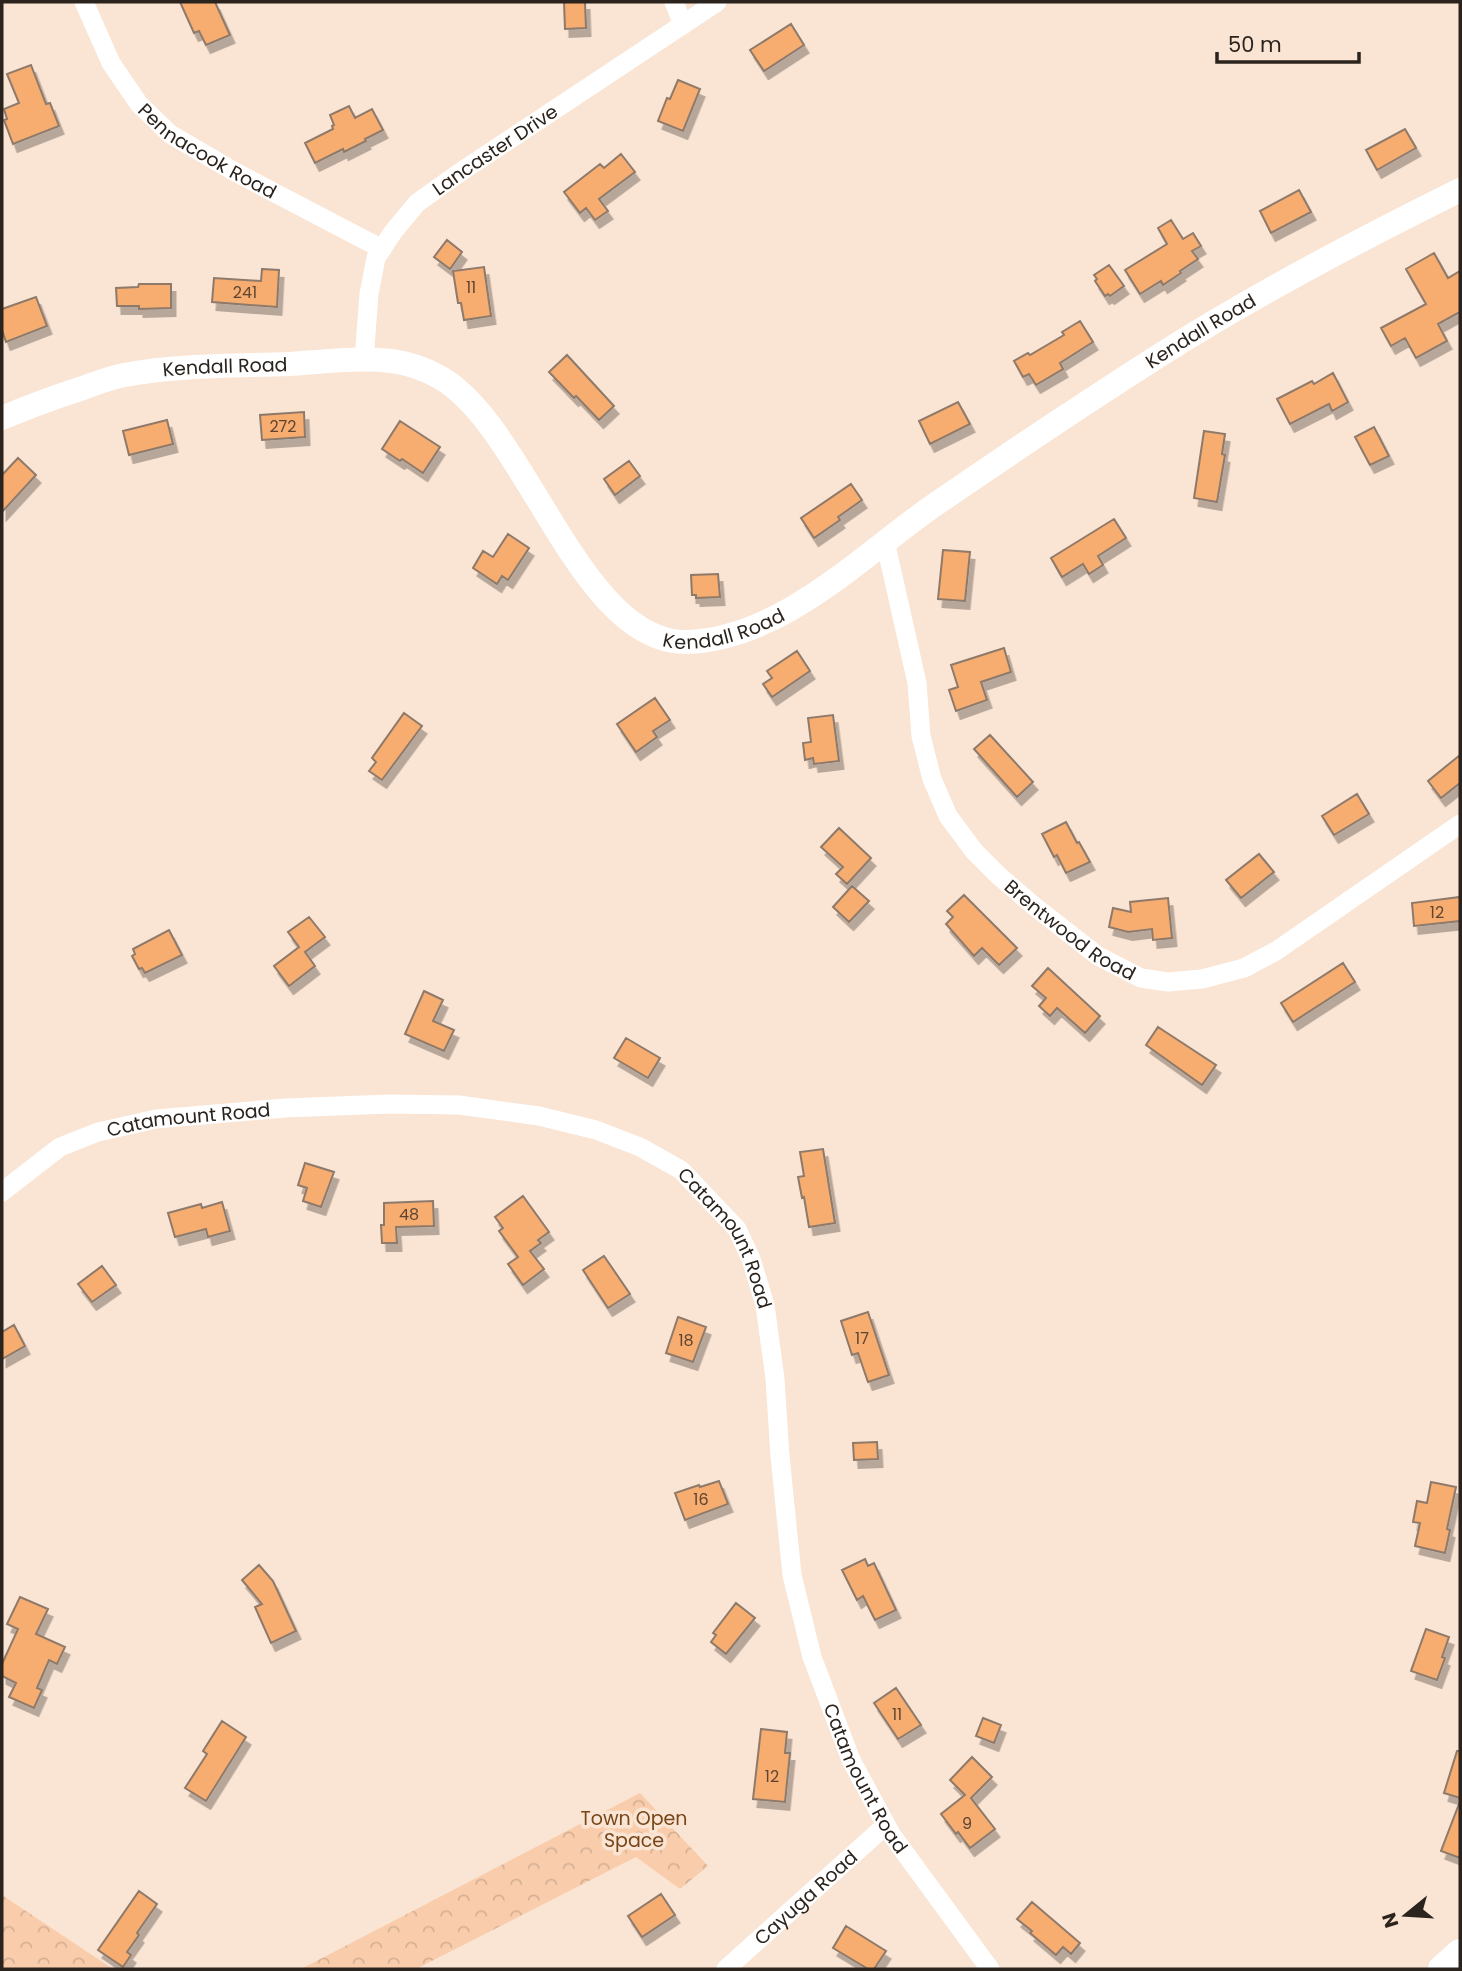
<svg xmlns="http://www.w3.org/2000/svg" width="1462" height="1971" font-family="Poppins,sans-serif">
  <defs>
    <pattern id="forest-crowns" width="20" height="18" patternUnits="userSpaceOnUse" patternTransform="scale(1.75)"><rect width="20" height="18" fill="#f9cdac"/><path d="M2 6a3 3 0 1 1 6 0M12 15a3 3 0 1 1 6 0" fill="none" stroke="#d6b094"/></pattern>
    <filter id="shadow"><feDropShadow dx="4.5" dy="8" stdDeviation="0" flood-color="#0004"/></filter>
  </defs>
  <rect width="100%" height="100%" fill="#fae4d3"/>
  <!-- forest -->
  <path fill="url(#forest-crowns)" d="M640 1793 708 1866 680 1889 636 1857 416 1969H301Z
    M2 1895 113 1969H2Z"/>
  <!-- building -->
  <path fill="#f7ac70" stroke="#8e7a6b" stroke-width="2" filter="url(#shadow)" d="M180 2H215L230 35 206 45 199 31 194 33Z
    M564 2H585L586 28 565 29Z
    M791 24 804 45 764 71 750 50Z
    M31 65 46 104 50 103 59 126 13 144 4 120 7 119 4 109 19 103 7 74Z
    M678 80 700 89 683 131 658 121 667 98 670 99Z
    M349 106 355 118 372 109 383 130 365 139 366 141 344 152 343 149 315 163 305 143 333 129 332 126 334 125 330 115Z
    M1405 129 1416 148 1377 170 1366 150Z
    M621 154 635 172 599 199 608 211 595 220 586 208 580 213 564 192 600 164 604 168Z
    M1299 190 1311 212 1271 233 1260 211Z
    M1171 220 1183 239 1193 233 1201 246 1192 251 1198 259 1180 271 1181 273 1163 285 1161 281 1140 294 1125 270 1167 244 1158 228Z
    M447 240 462 252 450 269 434 257Z
    M1434 253 1448 278 1460 271V312L1438 324 1447 341 1416 358 1405 338 1391 346 1381 328 1426 304 1406 269Z
    M1109 265 1124 286 1110 296 1108 294 1105 296 1095 281 1097 279 1094 275Z
    M484 267 491 316 464 320 461 303H458L453 271Z
    M262 269 279 270 277 307 212 302 214 278 261 281Z
    M139 284H171V308L139 309V306H117L116 288 138 287Z
    M36 297 47 326 6 342 2 330V309Z
    M1080 321 1093 342 1060 363 1063 369 1036 385 1029 374 1023 377 1014 361 1028 353 1030 355 1064 335 1062 332Z
    M567 355 614 406 599 420 576 396 574 398 549 372Z
    M1333 373 1348 402 1332 411 1329 404 1290 424 1277 399 1312 381 1314 384Z
    M958 402 970 424 930 444 919 421Z
    M304 412 305 437 262 440 260 415Z
    M167 420 173 444 129 455 123 431Z
    M400 421 440 447 423 473 402 459 400 461 382 449Z
    M1374 427 1389 456 1370 465 1355 437Z
    M1204 431 1225 434 1222 454 1225 455 1217 502 1194 498Z
    M18 458 36 475 2 512V475Z
    M629 461 640 476 615 495 604 479Z
    M851 484 862 500 838 517 840 520 814 538 801 518Z
    M1114 519 1126 538 1098 556 1103 565 1089 574 1083 564 1062 577 1051 558Z
    M508 534 529 548 508 580 502 576 497 584 473 568 483 551 493 557Z
    M943 550 970 552 965 601 938 599Z
    M718 574 720 597 696 598V595H692L691 575Z
    M1004 648 1011 672 981 682 987 700 956 711 949 690 958 687 951 665Z
    M797 651 810 671 772 697 763 684 772 678 767 671Z
    M655 698 670 720 653 731 657 737 636 752 617 724Z
    M404 713 422 726 382 780 369 771 376 762 372 758Z
    M833 715 839 761 814 764 813 758 805 760 803 743 811 742 808 718Z
    M990 735 1033 782 1017 797 974 749Z
    M1460 755V783L1441 798 1428 781Z
    M1357 794 1369 814 1334 835 1322 816Z
    M1066 822 1077 843 1079 842 1090 862 1066 873 1057 855 1054 857 1042 834Z
    M839 828 871 858 847 884 836 874 843 867 821 847Z
    M1259 854 1274 872 1241 898 1226 880Z
    M852 886 869 901 849 922 833 907Z
    M964 895 1017 948 999 965 982 948 974 956 946 924 953 917 947 911Z
    M1460 897V921L1414 926 1412 903Z
    M1168 898 1172 938 1153 940 1152 929 1128 932 1109 927 1113 908 1131 912 1130 902Z
    M309 917 325 937 305 952 315 966 289 986 274 966 299 947 288 932Z
    M169 930 182 955 145 973 142 968 139 969 132 956 135 954 133 949Z
    M1343 963 1355 982 1293 1022 1281 1003Z
    M1048 968 1100 1016 1085 1033 1057 1008 1050 1016 1039 1006 1046 998 1032 986Z
    M424 991 443 1000 433 1021 454 1030 444 1051 405 1034Z
    M1158 1027 1216 1065 1202 1085 1146 1045Z
    M626 1038 660 1058 648 1078 614 1058Z
    M823 1149 835 1223 809 1227 804 1197 802 1198 798 1177 804 1176 800 1152Z
    M305 1163 334 1172 321 1207 303 1201 307 1188 298 1185Z
    M523 1196 549 1232 538 1240 541 1243 530 1251 544 1269 523 1285 508 1264 518 1257 499 1231 503 1228 495 1217Z
    M433 1201 434 1226 396 1227 397 1243H382L381 1225H384V1203Z
    M222 1202 230 1231 208 1237 206 1229 175 1237 168 1213 201 1204 202 1208Z
    M604 1256 630 1294 608 1308 583 1270Z
    M102 1266 116 1285 92 1302 78 1284Z
    M868 1312 889 1375 868 1382 858 1353 852 1355 841 1321Z
    M678 1317 706 1327 693 1362 666 1353Z
    M14 1325 25 1346 2 1359V1332Z
    M877 1442 878 1459 854 1460 853 1443Z
    M719 1481 728 1504 685 1520 675 1493 699 1485 700 1487Z
    M1431 1482 1456 1487 1447 1529 1450 1530 1445 1553 1415 1546 1420 1523 1413 1522 1417 1501 1427 1503Z
    M865 1559 868 1566 874 1563 896 1610 875 1620 863 1596 857 1600 842 1570Z
    M259 1565 273 1581 296 1631 271 1643 255 1607 262 1604 242 1580Z
    M20 1597 48 1609 36 1634 65 1647 57 1664 49 1660 37 1688 42 1690 34 1708 9 1697 16 1683 2 1676V1664L18 1629 7 1624Z
    M736 1603 755 1618 726 1654 711 1642 716 1635 713 1633Z
    M1426 1629 1449 1637 1442 1657 1445 1658 1437 1680 1411 1671Z
    M896 1688 921 1725 898 1739 874 1703Z
    M983 1718 1001 1725 994 1743 976 1736Z
    M222 1721 246 1737 206 1801 185 1788 207 1754 203 1751Z
    M761 1729 787 1732 785 1753H790L785 1802 753 1799Z
    M1457 1751H1460V1798L1444 1793Z
    M972 1757 992 1777 971 1798 995 1829 970 1848 958 1832 956 1834 941 1814 965 1795 950 1780Z
    M1459 1804H1460V1858L1441 1851Z
    M139 1891 157 1904 137 1933 139 1935 127 1952 131 1955 123 1967 98 1950Z
    M661 1894 675 1915 642 1937 628 1916Z
    M1032 1902 1080 1943 1071 1954 1063 1947 1056 1955 1030 1933 1032 1931 1017 1919Z
    M846 1926 886 1951 874 1969H868L833 1948Z"/>
  <g fill="none" stroke-linecap="round" stroke-linejoin="round">
    <!-- minor -->
    <g stroke="#fff" stroke-width="19">
      <path id="s1" d="M84 2 111 63 139 104 170 134 235 172 382 249"/>
      <path d="M674 2 683 25"/>
      <path id="s2" d="M364 360 369 294 376 258 393 232 417 203 462 171 717 2"/>
      <path id="s3" d="M885 541 917 683 921 736 932 779 948 816 974 851 999 876 1034 906 1098 956 1141 978 1168 982 1202 979 1244 968 1276 951 1460 824"/>
      <path id="s4" d="M2 1192 60 1147 98 1132 134 1124 156 1119 285 1108 390 1104 459 1105 539 1116 596 1130 640 1147 681 1170 737 1229 751 1259 765 1305 775 1379 780 1456 792 1575 812 1657 851 1760 891 1834 990 1969"/>
      <path id="s5" d="M726 1969 886 1825"/>
    </g>
    <!-- tertiary -->
    <path stroke="#fff" stroke-width="24" id="s6" d="M2 418C28 407 55 397 83 388 96 383 110 378 124 375 178 365 233 366 288 364 322 362 358 357 392 361 408 363 427 370 441 378 527 428 581 645 687 642 781 639 860 557 933 506 1007 455 1082 405 1157 357 1254 295 1357 241 1460 190"/>
    <!-- secondary -->
    <path stroke="#fff" stroke-width="28" d="M1442 1969 1460 1953"/>
  </g>
  <g text-anchor="middle" stroke-width="7" stroke-linejoin="round" paint-order="stroke">
    <!-- number labels -->
    <g font-size="16" fill="#5e4532">
      <text x="471" y="293">11</text>
      <text x="245" y="298">241</text>
      <text x="283" y="432">272</text>
      <text x="1437" y="918">12</text>
      <text x="409" y="1220">48</text>
      <text x="862" y="1344">17</text>
      <text x="686" y="1346">18</text>
      <text x="701" y="1505">16</text>
      <text x="897" y="1720">11</text>
      <text x="772" y="1782">12</text>
      <text x="967" y="1829">9</text>
    </g>
    <!-- street labels -->
    <g font-size="19" fill="#2b231d" stroke="#fae4d3">
      <text dy="7" stroke="none"><textPath href="#s1" startOffset="200">Pennacook Road</textPath></text>
      <text dy="7" stroke="none"><textPath href="#s2" startOffset="266">Lancaster Drive</textPath></text>
      <text dy="7" stroke="none"><textPath href="#s6" startOffset="1428">Kendall Road</textPath></text>
      <text dy="7" stroke="none"><textPath href="#s6" startOffset="231">Kendall Road</textPath></text>
      <text dy="7" stroke="none"><textPath href="#s6" startOffset="861">Kendall Road</textPath></text>
      <text dy="7" stroke="none"><textPath href="#s3" startOffset="452">Brentwood Road</textPath></text>
      <text dy="7" stroke="none"><textPath href="#s4" startOffset="206">Catamount Road</textPath></text>
      <text dy="7" stroke="none"><textPath href="#s4" startOffset="794">Catamount Road</textPath></text>
      <text dy="7" stroke="none"><textPath href="#s4" startOffset="1362">Catamount Road</textPath></text>
      <text dy="7" stroke="none"><textPath href="#s5" startOffset="107">Cayuga Road</textPath></text>
    </g>
    <!-- park labels -->
    <g font-size="19" fill="#77461a" stroke="#fae4d3">
      <text x="634" y="1825">Town Open<tspan x="634" dy="22">Space</tspan></text>
    </g>
  </g>
  <!-- border -->
  <rect width="1462" height="1971" fill="none" stroke="#2b231d" stroke-width="7"/>
  <!-- north arrow -->
  <g transform="translate(1406 1915) rotate(252)" stroke="#fae4d3" stroke-width="5" paint-order="stroke">
  <path d="M0-5L12 26L0 18L-12 26Z" fill="#2b231d"/>
  <text y="-10" font-size="19" font-weight="bold" text-anchor="middle" fill="#2b231d">N</text>
  </g>
  <!-- scale -->
  <path d="M1217 52v10h142v-10" fill="none" stroke="#2b231d" stroke-width="3.5"/>
  <text x="1228" y="52" font-size="21" fill="#2b231d" stroke="#fae4d3" stroke-width="5" paint-order="stroke">50 m</text>
</svg>
